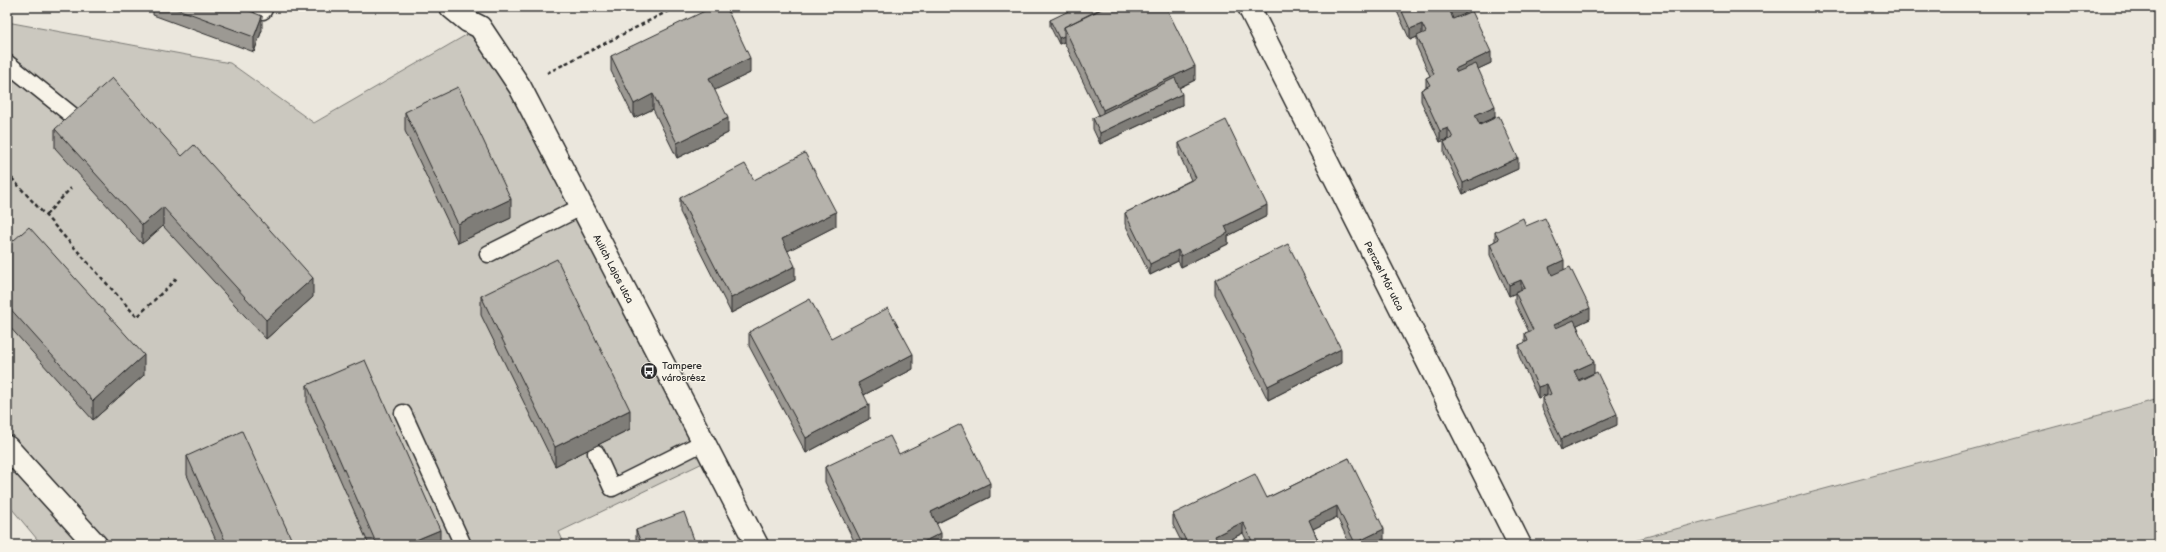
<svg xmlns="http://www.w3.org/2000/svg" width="2166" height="552" font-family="'Balsamiq Sans',sans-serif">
  <rect width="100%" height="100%" fill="#ebe7dd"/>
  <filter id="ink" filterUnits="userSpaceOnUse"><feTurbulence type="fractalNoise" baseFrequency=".025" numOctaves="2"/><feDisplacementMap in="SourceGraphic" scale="8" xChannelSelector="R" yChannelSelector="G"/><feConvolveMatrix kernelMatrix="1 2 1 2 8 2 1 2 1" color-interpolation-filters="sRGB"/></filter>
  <g filter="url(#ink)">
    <!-- green -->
    <path fill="#cbc8bf" stroke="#7b7a75" d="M7 22 230 63 314 123 480 27 711 459 559 532 565 545H42L7 503Z
      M2159 399V545H1616Z"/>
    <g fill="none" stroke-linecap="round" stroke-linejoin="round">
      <!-- lane casing -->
      <g stroke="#2b2b2b" stroke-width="19">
        <path id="lane" d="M263 11 265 7
          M7 63 73 116
          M488 254 581 207
          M403 413 463 545
          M596 453 612 488 702 443"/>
      </g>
      <!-- street casing -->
      <g stroke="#2b2b2b" stroke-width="25">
        <g id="street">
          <path id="s1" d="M451 7 468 21 480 27 520 87 757 545"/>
          <path id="s2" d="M1249 7 1520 545"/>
          <path d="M7 447 96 545"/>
        </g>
      </g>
      <!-- path -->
      <path stroke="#2b2b2b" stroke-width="2.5" stroke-dasharray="4 3" stroke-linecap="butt" d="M547 73 676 7
        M7 173 137 317 178 277
        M46 215 71 188"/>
      <!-- lane -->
      <use href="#lane" stroke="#f7f3e8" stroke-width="16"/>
      <!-- street -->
      <use href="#street" stroke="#f7f3e8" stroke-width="22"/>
    </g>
    <!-- wall -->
    <path fill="#9c9993" stroke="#2b2b2b" d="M153 7H240L262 30 254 52 153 15Z
      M1395 7H1465V14L1491 63 1478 69 1495 117 1480 124 1518 169 1463 194 1444 153V142L1448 140V139L1440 142 1421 101V90L1426 87V78L1430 76 1417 47V37L1410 40Z
      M1100 9 1195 80 1179 88 1182 105 1100 144 1093 129V118L1099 115 1064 42 1059 44 1050 26V20Z
      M611 56 750 73 714 90 728 133 677 158 653 109 634 118 611 71Z
      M405 112 511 218 458 243 405 131Z
      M55 129 182 156 313 297 266 339 163 226 142 244 55 148Z
      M1179 143 1267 216 1228 236V244L1181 267 1178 261 1150 275 1125 224V213L1191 180 1179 154Z
      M754 180 836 226 787 251 795 280 731 313 680 212V198Z
      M1526 226 1564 269 1590 319 1577 325 1594 373 1578 380 1617 425 1561 450 1542 408V398L1547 395V394L1538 398 1519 356V345L1525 343V333L1529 332 1515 303V293L1509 296 1490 255V244L1495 241V232Z
      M7 246 144 375 93 420 7 324Z
      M1215 280 1341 363 1268 400 1215 295Z
      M481 296 630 429 555 466 481 315Z
      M749 332 831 338 913 369 864 395 869 419 806 453 749 346Z
      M307 385 440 545H369L307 404Z
      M899 454 990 497 936 524 941 545H856L825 482V467Z
      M187 456 294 545H218L187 475Z
      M1349 458 1384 540 1374 545H1350L1337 517 1313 529 1320 545H1249L1243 533 1219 545H1183L1173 525V514L1267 498Z
      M636 530 696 545H636Z"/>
    <!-- shaded-wall -->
    <path fill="#7f7d78" stroke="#2b2b2b" d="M1458 7H1465V15L1450 22V11Z
      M262 16V30L254 52V37Z
      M1422 24V35L1410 40V29Z
      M1064 36V42L1059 44V38Z
      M1491 52V63L1455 80V69Z
      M750 58V73L709 93V78Z
      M1195 66V80L1103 124V110Z
      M653 94V109L634 118V104Z
      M1182 94V105L1100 144V133Z
      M1495 106V117L1475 126V115Z
      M728 118V133L677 158V143Z
      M1448 128V139L1440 142V131Z
      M1518 158V169L1463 194V183Z
      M511 199V218L458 243V224Z
      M1267 205V216L1228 236V244L1181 267V256L1225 226Z
      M163 207V226L142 244V225Z
      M836 212V226L782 254V239Z
      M1178 250V261L1150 275V264Z
      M1564 260V271L1549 278V267Z
      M795 266V280L731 313V298Z
      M313 278V297L266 339V320Z
      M1521 280V291L1509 296V285Z
      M1590 308V319L1554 336V325Z
      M1341 349V363L1268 400V386Z
      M913 354V369L858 398V383Z
      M144 355V375L93 420V401Z
      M1594 362V373L1574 382V371Z
      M1547 384V394L1538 398V387Z
      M869 405V419L806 453V438Z
      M630 410V429L555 466V447Z
      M1617 414V425L1561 450V439Z
      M990 483V497L931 526V512Z
      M1337 506V517L1309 531V520Z
      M1243 522V533L1218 545 1215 536Z
      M1384 529V540L1374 545H1355V543Z
      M440 530V545H404Z
      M941 533V545H917Z"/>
    <!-- building -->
    <path fill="#b5b2ab" stroke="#2b2b2b" d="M172 7H240L262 16 254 37Z
      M713 7H726L750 58 709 78 728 118 677 143 653 94 634 104 611 56Z
      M1077 7H1099L1100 9 1064 27V36L1059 38 1050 20Z
      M1106 7H1166L1195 66 1103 110 1064 27Z
      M1400 7H1458L1450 11 1453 19 1472 11 1491 52 1455 69 1457 72 1476 64 1495 106 1475 115 1480 125 1499 116 1518 158 1463 183 1444 142 1453 138 1448 128 1440 131 1421 90 1430 85 1426 78 1434 74 1417 36 1426 32 1422 24 1410 29Z
      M112 78 182 156 194 145 313 278 266 320 163 207 142 225 55 129Z
      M1175 78 1182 94 1100 133 1093 118Z
      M458 87 511 199 458 224 405 112Z
      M1226 120 1267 205 1225 226 1228 233 1181 256 1178 250 1150 264 1125 213 1196 178 1179 143Z
      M805 153 836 212 782 239 795 266 731 298 680 198 745 164 754 180Z
      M1523 218 1526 226 1545 218 1564 260 1549 267 1552 275 1570 267 1590 308 1554 325 1556 328 1574 320 1594 362 1574 371 1579 381 1597 372 1617 414 1561 439 1542 398 1551 394 1547 384 1538 387 1519 345 1528 341 1525 333 1533 330 1515 292 1525 288 1521 280 1509 285 1490 244 1499 239 1495 232Z
      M29 227 144 355 93 401 7 305V246Z
      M1288 244 1341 349 1268 386 1215 280Z
      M557 259 630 410 555 447 481 296Z
      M810 299 831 338 888 308 913 354 858 383 869 405 806 438 749 332Z
      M365 360 440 530 404 545H377L307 385Z
      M961 424 990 483 931 512 941 533 917 545H863L825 467 890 436 899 454Z
      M242 431 294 545H227L187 456Z
      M1349 458 1384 529 1355 543 1337 506 1309 520 1320 545H1254L1243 522 1215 536 1219 545H1188L1173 514 1255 474 1267 498Z
      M684 512 696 545H642L636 530Z
      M1079 542 1081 545H1073Z"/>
  </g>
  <!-- icons -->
  <defs>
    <g id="bus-disc" transform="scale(0.9)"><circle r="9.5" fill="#2b2b2b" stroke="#f7f3e8"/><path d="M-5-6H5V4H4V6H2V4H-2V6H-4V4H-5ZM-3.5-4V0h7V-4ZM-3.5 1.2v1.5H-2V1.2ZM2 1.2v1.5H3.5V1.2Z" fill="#fff"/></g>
  </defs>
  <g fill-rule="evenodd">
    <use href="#bus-disc" x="649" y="371"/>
  </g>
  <g text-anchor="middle" stroke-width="3" stroke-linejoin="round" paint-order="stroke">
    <!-- street labels -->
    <g font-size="10" fill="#2b2b2b" stroke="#f7f3e8">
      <text dy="4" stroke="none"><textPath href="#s1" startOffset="312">Aulich Lajos utca</textPath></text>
      <text dy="4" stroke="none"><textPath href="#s2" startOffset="301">Perczel Mór utca</textPath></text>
    </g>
    <!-- poi labels -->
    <g font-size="10" fill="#2b2b2b" stroke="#f7f3e8" text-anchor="start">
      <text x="662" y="369">Tampere<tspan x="662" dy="12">városrész</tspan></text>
    </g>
  </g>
  <!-- margin -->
  <rect width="2166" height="552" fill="none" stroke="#f7f3e8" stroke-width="24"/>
  <rect x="12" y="12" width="2142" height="528" fill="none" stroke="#2b2b2b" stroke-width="1.5" filter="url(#ink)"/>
</svg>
